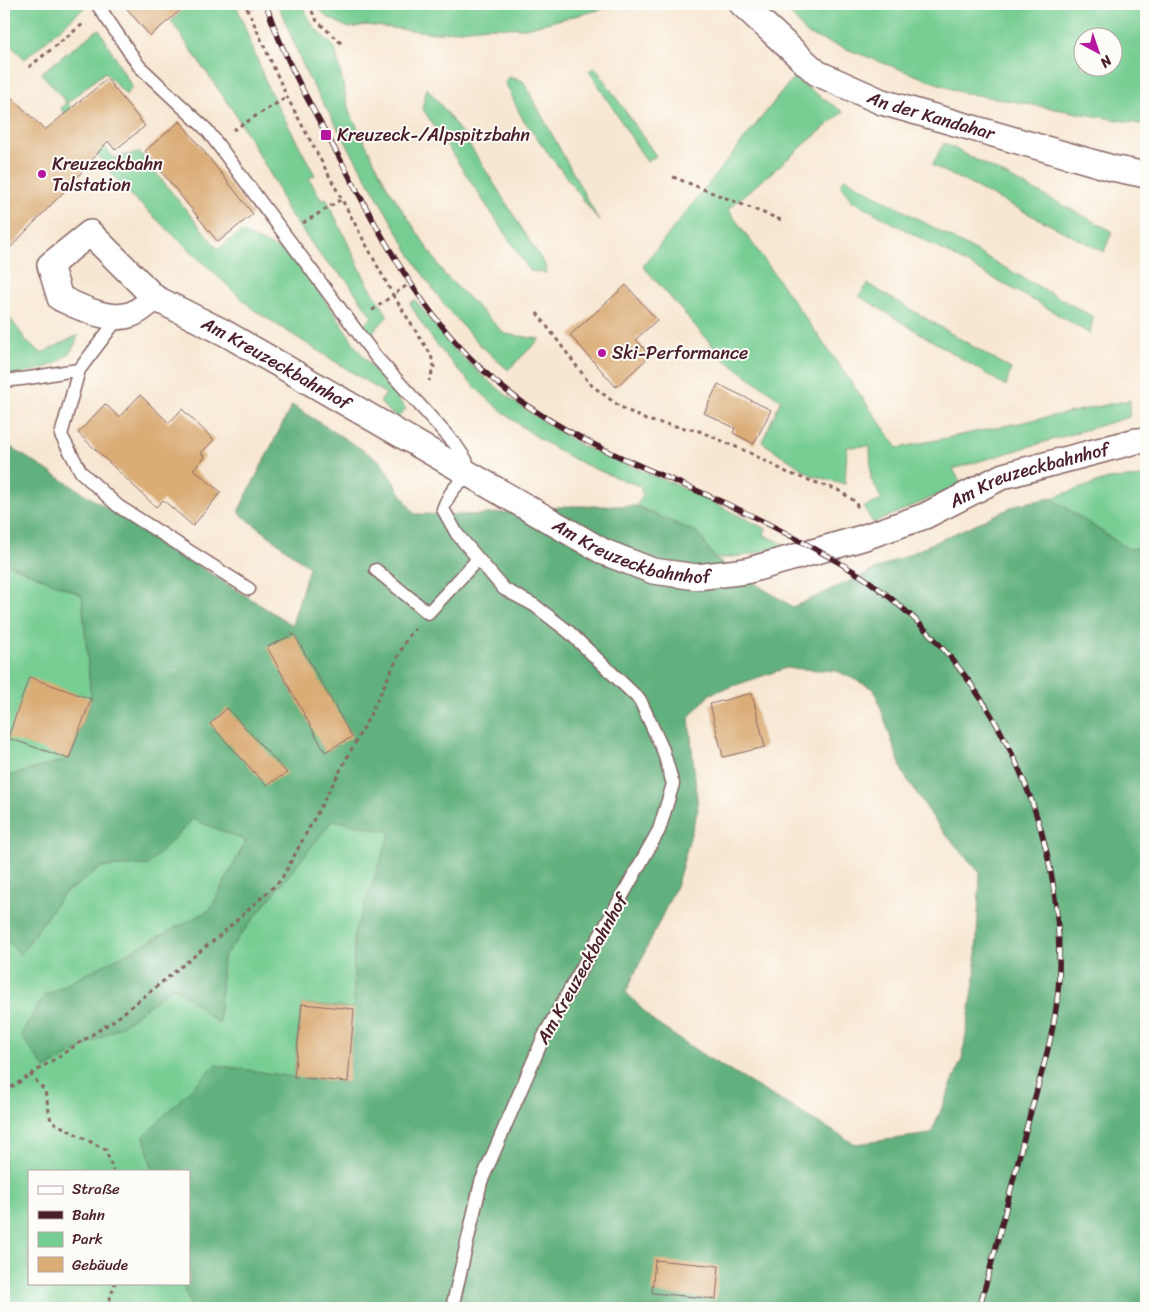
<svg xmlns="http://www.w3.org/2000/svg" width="1150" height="1312" font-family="Sriracha,sans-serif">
  <rect width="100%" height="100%" fill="#fdfcf7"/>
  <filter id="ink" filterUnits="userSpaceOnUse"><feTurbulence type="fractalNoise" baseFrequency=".02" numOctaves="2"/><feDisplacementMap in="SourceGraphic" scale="10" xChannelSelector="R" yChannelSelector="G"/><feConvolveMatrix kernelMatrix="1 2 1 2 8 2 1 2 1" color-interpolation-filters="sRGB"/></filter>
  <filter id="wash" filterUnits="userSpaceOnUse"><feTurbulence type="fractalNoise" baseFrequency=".0096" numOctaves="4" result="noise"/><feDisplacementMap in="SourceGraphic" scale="20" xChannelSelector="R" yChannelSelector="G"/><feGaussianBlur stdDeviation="1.12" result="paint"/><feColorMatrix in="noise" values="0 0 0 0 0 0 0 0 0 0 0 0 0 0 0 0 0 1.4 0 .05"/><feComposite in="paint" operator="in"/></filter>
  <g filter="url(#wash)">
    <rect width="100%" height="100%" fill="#f7e7d2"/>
    <!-- green -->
    <path fill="#77ce93" stroke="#60765f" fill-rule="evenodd" d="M4 4H82L85 7 25 59 4 39Z
      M190 4H236L268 88 315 175 309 178 322 201 326 198 366 281 388 316 369 336 362 327 372 317 346 279 322 258 285 207 276 184 234 112 171 21Z
      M278 4H302L313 26 335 48 349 111 387 186 445 275 505 334 540 339 508 370 478 343 445 306 419 269 307 75Z
      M314 4H623L526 28 487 27 435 33 366 25 349 28 327 17Z
      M782 4H1146V125L960 92 807 34ZM1082 38H1112V68H1082Z
      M99 29 132 87 126 95 105 72 67 103 114 158 139 152 218 249 241 232 284 252 297 263 336 315 356 347 406 409 398 417 389 412 380 402 386 394 254 310 124 189 61 109 66 102 41 73Z
      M595 67 656 156 647 162 589 71Z
      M508 77 523 81 599 221 522 118 505 82Z
      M793 78 843 112 728 209 898 448 1130 400 1129 417 953 469 962 485 873 523 864 507 882 500 871 479 870 446 847 447 845 484 811 475 762 442 781 400 725 360 643 266Z
      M427 88C472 141 506 206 545 265L546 273 530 271 422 108Z
      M944 143 1112 231 1104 252 932 165Z
      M845 178 1093 317 1090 334 1042 305 851 200 840 183Z
      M868 284 1011 369 1006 386 859 296Z
      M415 300 453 348 484 377 516 403 549 425 582 446 679 486 766 529 764 535 786 545 749 555 715 559 698 533 636 506 643 496 640 486C611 476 582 465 556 449 500 416 440 361 410 303Z
      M7 314 29 344 42 353 78 335C71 368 31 372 4 376V316Z
      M1146 477V547L1128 549 1051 498 1108 479Z
      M4 562 82 595 91 699 69 759 6 777 4 784Z
      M193 819 246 841 210 910 44 996 21 1035 45 1069 123 1025 174 986 219 1023 223 957 333 819 391 832 354 934V1009L294 1077 144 1136 153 1171H29V1283H183L191 1308H4V936L20 955 62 895 102 867 148 865Z"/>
    <!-- forest -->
    <path fill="#61b17d" stroke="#566854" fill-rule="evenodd" d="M292 405 380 461 414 514 477 515 571 506H636L698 533 715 559 793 607 1019 504 1051 498 1128 549 1146 547V1308H191L183 1283H189V1171H153L144 1136 215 1065 294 1077 302 1004 354 1008V934L391 832 333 820 223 957 219 1024 174 986 123 1025 45 1069 21 1035 44 996 210 910 246 841 193 819 148 865 102 867 62 895 20 955 4 936 5 777 69 759 91 699 82 595 4 562V443L292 625 309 567 238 512ZM786 668 837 671 874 689 903 773 940 828 980 873 975 977 962 1059 931 1134 855 1144 708 1058 654 1022 626 992 677 884 698 809 689 717 710 694Z"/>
    <g id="blocks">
      <!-- building -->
      <path fill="#daac76" d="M123 4H188L150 36Z
        M107 79 145 126 115 150 108 141 75 180 4 254V90L45 130Z
        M180 121 253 214 218 242 145 151Z
        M626 285 657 320 636 339 650 356 616 387 570 335Z
        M718 384 771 410 754 444 733 433 735 428 704 413Z
        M140 395 169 423 182 409 214 440 201 453 205 457 193 469 221 492 193 526 163 500 156 507 78 433 105 404 119 417Z
        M294 634 352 737 325 752 267 647Z
        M29 677 91 699 69 759 8 738Z
        M752 693 765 747 723 757 710 704Z
        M227 708 287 773 266 785 210 724Z
        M302 1004 354 1009 348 1082 294 1077Z
        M655 1260 719 1266 716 1299 652 1293Z"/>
    </g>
  </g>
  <g filter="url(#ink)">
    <use href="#blocks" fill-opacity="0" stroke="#876565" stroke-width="1"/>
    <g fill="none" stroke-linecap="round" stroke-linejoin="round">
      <!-- lane casing -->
      <g stroke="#876565" stroke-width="15">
        <path id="lane" d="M97 4 139 66 207 130 376 357 455 444 466 460 470 475C456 484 449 493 443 509L457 534 504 589 534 605 569 632 640 700 663 750 673 784 659 830 545 1034 481 1182 452 1308
          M119 317 79 370 61 435 81 472 118 506 249 589
          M4 380C27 381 54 372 79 370
          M376 570 428 613 478 559"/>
      </g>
      <!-- street casing -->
      <g stroke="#876565" stroke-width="28">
        <g id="street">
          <path id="s1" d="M742 4 817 73 882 102 1112 168 1146 175"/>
          <path id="s2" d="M155 298C148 303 140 311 132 314 110 323 79 307 60 298L50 265 90 233 155 298 225 333 604 552 653 571 697 577 746 571 862 538 925 516 1003 476 1136 441H1146"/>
        </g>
      </g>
      <!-- path -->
      <path stroke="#876565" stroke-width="3" stroke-dasharray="4 4" stroke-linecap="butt" d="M245 4 247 8 257 4
        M308 4 317 21 342 44
        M247 8 287 97 393 295 370 312
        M29 67 83 24
        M233 130 287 97
        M673 177 781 220
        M303 223 342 199
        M406 286 393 295 431 355 434 367 429 381
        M537 313 590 384 619 406 646 420 699 431 750 453 788 473 838 490 856 502 858 510
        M30 1074 45 1091 51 1121 106 1150 113 1171
        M4 1092 116 1019 218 937 281 880 368 719 407 638 415 629
        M107 1308 115 1283"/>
      <!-- lane -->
      <use href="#lane" stroke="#fff" stroke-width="12"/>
      <!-- street -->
      <use href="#street" stroke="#fff" stroke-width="25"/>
      <!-- rail casing -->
      <g stroke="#4a1f2b" stroke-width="5.5">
        <path id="rail" d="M266 4C283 57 311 106 338 155 385 243 427 328 507 391 585 452 682 479 768 524 801 541 841 562 870 582 994 672 1063 822 1059 974 1058 1024 1041 1074 1028 1122 1012 1184 997 1247 979 1308"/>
      </g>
      <!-- rail -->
      <use href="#rail" stroke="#fdfcf7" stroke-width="4" stroke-dasharray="11" stroke-linecap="butt"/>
    </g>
  </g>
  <!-- markers -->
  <g fill="#b5179e" stroke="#fdfcf7" stroke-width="2">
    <rect x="320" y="129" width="12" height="12" rx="2.5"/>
    <circle cx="42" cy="174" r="5"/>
    <circle cx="602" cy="353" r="5"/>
  </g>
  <g text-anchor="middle" stroke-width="4" stroke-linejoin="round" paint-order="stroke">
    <!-- street labels -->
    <g font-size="18" fill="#4a1f2b" stroke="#fdfcf7">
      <text dy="6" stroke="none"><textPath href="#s1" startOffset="224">An der Kandahar</textPath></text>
      <text dy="6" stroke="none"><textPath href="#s2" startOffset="419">Am Kreuzeckbahnhof</textPath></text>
      <text dy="6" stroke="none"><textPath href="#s2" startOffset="1244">Am Kreuzeckbahnhof</textPath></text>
      <text dy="6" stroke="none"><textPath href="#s2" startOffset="824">Am Kreuzeckbahnhof</textPath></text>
      <text transform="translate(582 969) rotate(-61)" y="6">Am Kreuzeckbahnhof</text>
    </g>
    <!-- poi labels -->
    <g font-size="18" fill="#4a1f2b" stroke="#fdfcf7" text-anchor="start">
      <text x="337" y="141">Kreuzeck-/Alpspitzbahn</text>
      <text x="52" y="170">Kreuzeckbahn<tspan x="52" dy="21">Talstation</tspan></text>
      <text x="612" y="359">Ski-Performance</text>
    </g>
  </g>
  <!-- margin -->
  <rect width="1150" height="1312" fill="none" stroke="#fdfcf7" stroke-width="20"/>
  <!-- legend -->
  <rect x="28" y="1170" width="162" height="115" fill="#fdfcf7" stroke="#b5a4a5"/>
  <rect x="38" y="1186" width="25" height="8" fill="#ffffff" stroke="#b5a4a5"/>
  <text x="72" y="1194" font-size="15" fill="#4a1f2b">Straße</text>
  <rect x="38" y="1211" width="25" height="8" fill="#4a1f2b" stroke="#b5a4a5"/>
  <text x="72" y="1220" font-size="15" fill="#4a1f2b">Bahn</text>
  <rect x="38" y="1232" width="25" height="15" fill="#77ce93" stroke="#b5a4a5"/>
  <text x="72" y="1244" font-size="15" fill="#4a1f2b">Park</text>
  <rect x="38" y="1257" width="25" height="15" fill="#daac76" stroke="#b5a4a5"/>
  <text x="72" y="1270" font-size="15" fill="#4a1f2b">Gebäude</text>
  <!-- north arrow -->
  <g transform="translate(1098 52) rotate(140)"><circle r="24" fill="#fdfcf7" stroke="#b5a4a5"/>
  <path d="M0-4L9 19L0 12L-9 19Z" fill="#b5179e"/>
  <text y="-8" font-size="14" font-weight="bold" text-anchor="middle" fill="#4a1f2b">N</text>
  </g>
</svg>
